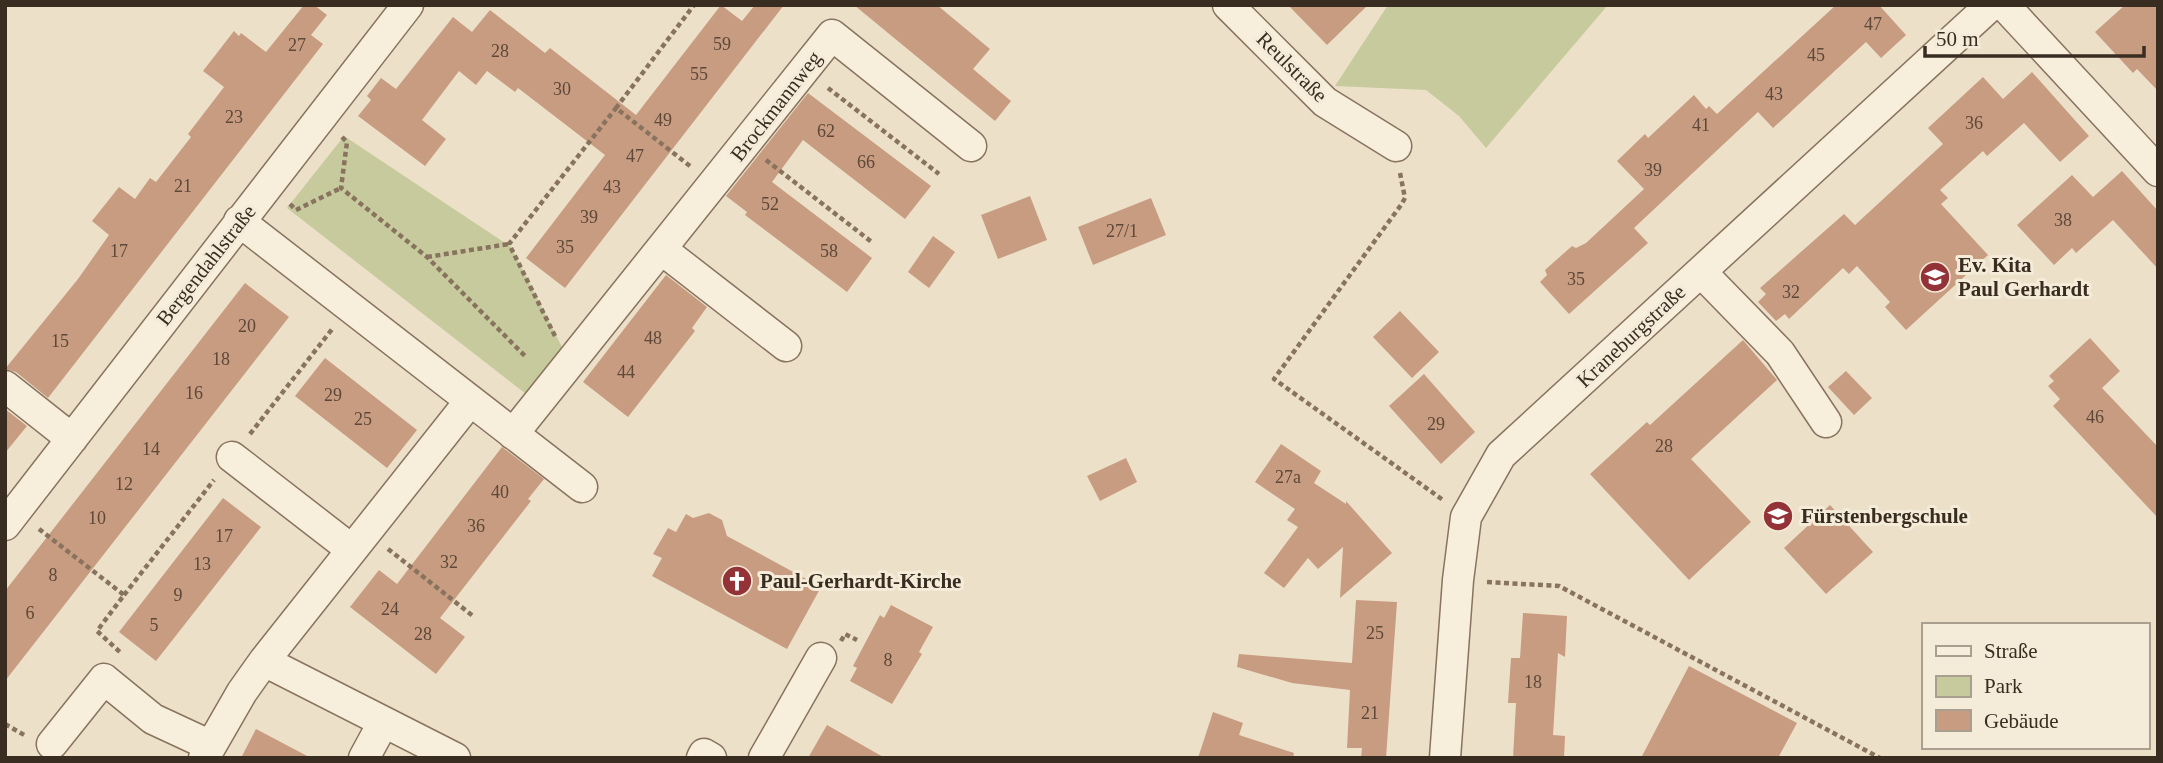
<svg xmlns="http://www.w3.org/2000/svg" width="2163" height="763" font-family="'Times New Roman',serif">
  <rect width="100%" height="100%" fill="#ece0c9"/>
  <!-- green -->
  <path fill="#c7ca9d" d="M1388 5H1608L1486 148 1459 116 1426 90 1335 86Z
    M344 136 511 247 562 347 526 394 287 208Z"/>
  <!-- building -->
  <path fill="#c89c81" d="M304 5H314L327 15 311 35 323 44 48 398 16 372 5 369 78 279 109 235 92 221 119 187 135 199 150 178 156 182 191 137 188 134 224 87 203 71 234 31 239 36 241 33 266 52Z
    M721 5 742 21 755 5H784L565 288 526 258 605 155 518 88 515 92 487 71 476 85 459 71 422 120 446 139 425 166 358 116 371 100 367 96 381 78 396 89 453 17 472 32 490 10 545 53 550 48 636 115Z
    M854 5H937L990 49 973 69 1011 101 995 121Z
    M1288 5H1368L1327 45Z
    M1836 5H1879L1906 35 1881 58 1866 42 1773 128 1758 112 1634 228 1648 243 1569 314 1540 282 1547 275 1545 270 1572 246 1576 248 1586 243 1644 189 1617 161 1645 134 1648 138 1694 95 1706 109 1709 106 1717 114Z
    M2125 5H2158V91L2137 69 2133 73 2095 32Z
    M2032 72 2089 136 2060 162 2024 123 1987 156 1983 151 1940 190 1948 198 1941 204 1988 255 1906 330 1885 307 1890 302 1857 266 1849 274 1843 268 1789 319 1785 314 1776 321 1758 302 1766 294 1760 288 1844 214 1855 225 1943 144 1928 128 1983 77 2003 99Z
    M808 93 931 186 905 219 803 140 772 182 872 258 847 292 745 215 747 212 726 196Z
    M2122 171 2158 211V269L2113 220 2076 253 2072 248 2054 265 2017 225 2072 175 2093 197Z
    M1030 196 1047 240 998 259 981 215Z
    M1151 198 1166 235 1093 265 1078 227Z
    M933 236 955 252 929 288 908 272Z
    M666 275 707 307 692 328 695 331 628 417 583 382Z
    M245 283 289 317 5 681V591Z
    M1400 311 1439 352 1412 378 1373 337Z
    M2090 338 2120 371 2102 388 2158 447V518L2053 406 2060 399 2048 386 2054 381 2049 376Z
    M1743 340 1777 380 1691 459 1751 522 1689 580 1590 474 1647 422 1650 425Z
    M325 358 417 430 387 468 295 396Z
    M1846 371 1872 398 1854 415 1828 387Z
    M1424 374 1475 432 1441 464 1389 406Z
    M5 409 27 426 5 453Z
    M1281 444 1321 471 1314 483 1346 504V501L1392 553 1340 598 1343 547 1318 569 1308 558 1284 588 1264 573 1298 527 1287 520 1295 509 1255 482Z
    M502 447 544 479 528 499 531 501 440 618 465 637 436 674 350 607 379 570 397 584Z
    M1126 458 1137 482 1100 501 1087 476Z
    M223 498 261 527 156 661 119 632Z
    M1830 505 1873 552 1826 594 1784 548Z
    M709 513 722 520 727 536 821 587 787 649 652 576 662 558 653 554 668 528 676 532 686 514 693 518Z
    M1356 600 1397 602 1386 758H1361L1362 748H1347L1350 690 1292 683 1237 667 1239 654 1352 663Z
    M891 605 933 627 919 652 922 654 892 704 850 681 857 668 853 666 880 615 884 618Z
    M1523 613 1567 616 1565 657 1558 653 1553 735 1565 736 1564 758H1513L1516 703H1508L1511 658H1520Z
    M1689 666 1797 723 1778 758H1641Z
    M1213 712 1243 723 1239 735 1294 753 1293 758H1198Z
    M827 725 885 758H808Z
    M256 729 311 758H241Z"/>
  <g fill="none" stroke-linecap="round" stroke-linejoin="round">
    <!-- minor casing -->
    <g stroke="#88735f" stroke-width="33">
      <path id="minor" d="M1228 5 1325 102 1396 146
        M2004 5 2158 171
        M239 221 582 487
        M661 249 786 346
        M1701 272 1780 353 1826 422
        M5 386 72 439
        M513 434 832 35 971 146
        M232 457 352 550
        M5 525 408 5
        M264 661 455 758
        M52 744 104 679 153 719 209 745
        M204 758 242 692 264 661 470 401
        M364 758 383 723
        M702 758 704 754 711 758
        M764 758 821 658
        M1445 758 1458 580 1466 517 1501 455 1991 5"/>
    </g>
    <!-- path -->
    <path stroke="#88735f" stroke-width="4.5" stroke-dasharray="5 3.5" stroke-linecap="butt" d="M828 88 939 174
      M342 137 347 142 341 188 427 257 526 357
      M766 160 873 243
      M690 166 616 108 694 5
      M1400 173 1405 198 1401 205 1274 379 1443 500
      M290 204 296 210 341 188
      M427 257 509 244
      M555 336 509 244 616 108
      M250 434 333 328
      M39 529 124 595 97 631 122 654
      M388 549 473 616
      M1487 582 1559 586 1880 758
      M124 595 214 480
      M841 641 845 634 857 640
      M5 724 26 736"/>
    <!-- minor -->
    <use href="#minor" stroke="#f7eedc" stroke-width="30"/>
  </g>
  <!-- icons -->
  <defs>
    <g id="school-disc" transform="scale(1.575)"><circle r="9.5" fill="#933237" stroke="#f4ebd8"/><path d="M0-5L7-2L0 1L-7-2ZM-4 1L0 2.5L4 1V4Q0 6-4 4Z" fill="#fff"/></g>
    <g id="church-disc" transform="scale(1.575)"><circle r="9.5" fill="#933237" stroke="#f4ebd8"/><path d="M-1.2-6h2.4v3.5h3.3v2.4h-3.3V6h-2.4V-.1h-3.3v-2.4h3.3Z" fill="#fff"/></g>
  </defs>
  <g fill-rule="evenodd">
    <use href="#school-disc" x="1935" y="277"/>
    <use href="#school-disc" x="1778" y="516"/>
    <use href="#church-disc" x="737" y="581"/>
  </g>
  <g text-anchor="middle" stroke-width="6" stroke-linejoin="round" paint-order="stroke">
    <!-- number labels -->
    <g font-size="18" fill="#5d4839">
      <text x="1873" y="30">47</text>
      <text x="722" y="50">59</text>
      <text x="297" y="51">27</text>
      <text x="500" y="57">28</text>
      <text x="1816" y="61">45</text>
      <text x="699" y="80">55</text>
      <text x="562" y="95">30</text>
      <text x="1774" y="100">43</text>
      <text x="234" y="123">23</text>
      <text x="663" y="126">49</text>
      <text x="1974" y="129">36</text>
      <text x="1701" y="131">41</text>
      <text x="826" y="137">62</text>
      <text x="635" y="162">47</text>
      <text x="866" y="168">66</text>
      <text x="1653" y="176">39</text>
      <text x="183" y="192">21</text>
      <text x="612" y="193">43</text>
      <text x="770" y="210">52</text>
      <text x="589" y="223">39</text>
      <text x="2063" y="226">38</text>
      <text x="1122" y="237">27/1</text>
      <text x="565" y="253">35</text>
      <text x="119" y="257">17</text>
      <text x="829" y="257">58</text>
      <text x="1576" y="285">35</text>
      <text x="1791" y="298">32</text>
      <text x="247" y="332">20</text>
      <text x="653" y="344">48</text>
      <text x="60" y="347">15</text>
      <text x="221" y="365">18</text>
      <text x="626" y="378">44</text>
      <text x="194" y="399">16</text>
      <text x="333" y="401">29</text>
      <text x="2095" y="423">46</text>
      <text x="363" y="425">25</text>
      <text x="1436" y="430">29</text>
      <text x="1664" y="452">28</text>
      <text x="151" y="455">14</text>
      <text x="1288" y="483">27a</text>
      <text x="124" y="490">12</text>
      <text x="500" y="498">40</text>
      <text x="97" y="524">10</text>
      <text x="476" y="532">36</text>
      <text x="224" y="542">17</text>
      <text x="449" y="568">32</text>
      <text x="202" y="570">13</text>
      <text x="53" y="581">8</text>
      <text x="178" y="601">9</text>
      <text x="390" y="615">24</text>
      <text x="30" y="619">6</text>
      <text x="154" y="631">5</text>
      <text x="1375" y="639">25</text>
      <text x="423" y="640">28</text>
      <text x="888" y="666">8</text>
      <text x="1533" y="688">18</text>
      <text x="1370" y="719">21</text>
    </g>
    <!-- street labels -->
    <g font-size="21" fill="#392c21" stroke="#f4ebd8">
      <text transform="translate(1292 67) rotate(45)" y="7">Reulstraße</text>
      <text transform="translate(776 106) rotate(-52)" y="7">Brockmannweg</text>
      <text transform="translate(206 265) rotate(-52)" y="7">Bergendahlstraße</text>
      <text transform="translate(1631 336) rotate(-43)" y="7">Kraneburgstraße</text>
    </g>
    <!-- poi labels -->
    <g font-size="21" font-weight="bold" fill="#392c21" stroke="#f4ebd8" text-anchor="start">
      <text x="1958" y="272">Ev. Kita<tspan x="1958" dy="24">Paul Gerhardt</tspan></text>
      <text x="1801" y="523">Fürstenbergschule</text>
      <text x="760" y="588">Paul-Gerhardt-Kirche</text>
    </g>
  </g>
  <!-- border -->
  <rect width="2163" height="763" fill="none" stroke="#392c21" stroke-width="14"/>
  <!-- legend -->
  <rect x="1922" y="623" width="228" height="126" fill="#f4ebd8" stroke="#a99f8f" stroke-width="2"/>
  <rect x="1936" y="646" width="35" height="10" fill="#f7eedc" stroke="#a99f8f" stroke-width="2"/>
  <text x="1984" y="658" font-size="21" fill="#392c21">Straße</text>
  <rect x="1936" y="676" width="35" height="21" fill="#c7ca9d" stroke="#a99f8f" stroke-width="2"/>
  <text x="1984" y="693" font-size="21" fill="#392c21">Park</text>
  <rect x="1936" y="710" width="35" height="21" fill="#c89c81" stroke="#a99f8f" stroke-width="2"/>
  <text x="1984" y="728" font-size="21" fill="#392c21">Gebäude</text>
  <!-- scale -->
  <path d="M1925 46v10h219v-10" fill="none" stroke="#392c21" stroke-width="3.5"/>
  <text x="1936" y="46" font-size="21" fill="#392c21" stroke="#f4ebd8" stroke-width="5" paint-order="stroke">50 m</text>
</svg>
